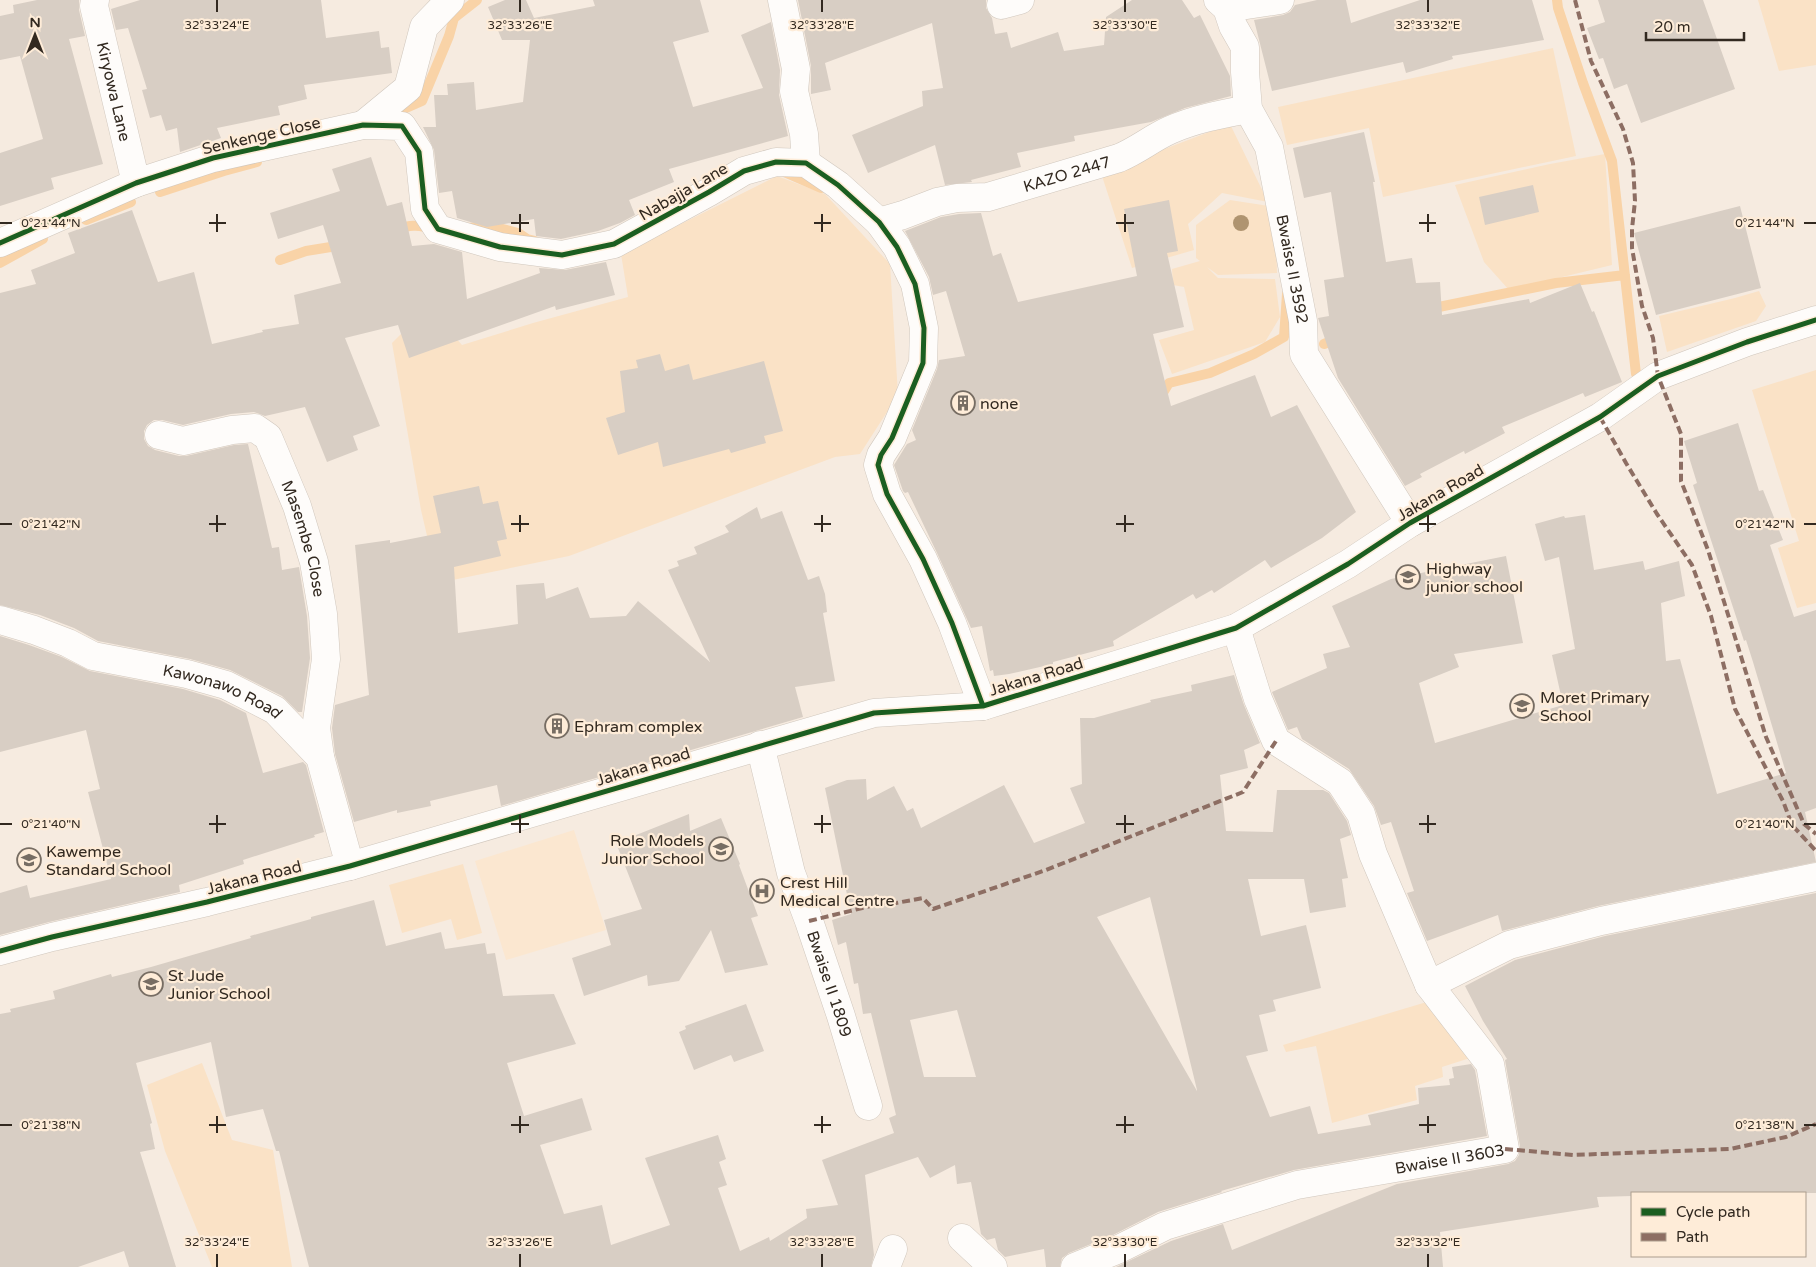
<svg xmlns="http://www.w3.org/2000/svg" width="1816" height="1267" font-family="'Varela Round',sans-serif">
  <rect width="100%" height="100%" fill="#f6ebe0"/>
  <!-- built -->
  <path fill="#fbe7d0" d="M574 830 606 930 506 960 475 861Z"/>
  <!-- green -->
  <path fill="#fae2c6" d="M1758 0H1816V65L1779 71Z
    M1553 48 1576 156 1383 197 1369 128 1287 145 1278 107Z
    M1230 124 1268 202 1222 193 1188 224 1194 250 1132 268 1102 176 1107 171Z
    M1605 154 1612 265 1509 290 1484 262 1455 185 1550 164Z
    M777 176 825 194 890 264 898 395 860 454 835 457 569 556 438 583 421 510 392 343 428 307 462 345 533 323 628 297 621 254Z
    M1230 200 1275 207 1277 273 1218 275 1207 267 1218 278 1275 279 1280 317 1265 342 1172 374 1159 340 1194 330 1184 287 1173 285 1172 269 1200 261 1196 258V225Z
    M1759 291 1766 306 1756 321 1667 352 1659 316 1735 298Z
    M1816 370V603L1797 608 1778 548 1799 541 1752 390Z
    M463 864 482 933 457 940 451 919 402 933 389 885Z
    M1430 1001 1470 1058 1442 1067 1443 1077 1415 1086 1417 1100 1332 1123 1316 1046 1286 1052 1283 1045Z
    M202 1063 232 1140 273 1150 292 1267H212L165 1151 147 1085Z"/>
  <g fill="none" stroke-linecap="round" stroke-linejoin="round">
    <!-- stream -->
    <path stroke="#f9d3a7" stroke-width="10" d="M1557 0 1558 8 1583 83 1612 161 1636 374
      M397 112 422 101 449 36 454 18 477 0
      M784 172 821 188
      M160 192 224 171 257 162
      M86 220 131 202
      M467 228 491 226 518 233 527 239 535 241
      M395 229C407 226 420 223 432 230
      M280 260 306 251 343 245
      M0 263 43 239
      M1429 309 1556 283 1625 275
      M1324 344 1339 338
      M1158 396H1161L1169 383 1210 373 1254 354 1284 337 1287 294"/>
  </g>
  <!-- building -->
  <path fill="#d8cec4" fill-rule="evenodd" d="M37 0H79V10L85 36 69 39 103 164 51 178 54 189 0 206V153L43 139 20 56 0 60V16L14 13 13 5Z
    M140 0H321L326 38 379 31 381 48 389 47 392 73 304 85 307 99 278 106 280 115 217 128 221 138 180 152 177 128 166 131 161 115 150 118 142 90 147 89 128 28 116 30 111 9Z
    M505 0H526L534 18 595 6 593 0H700L709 32 673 42 693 107 763 88 741 35 771 22 780 70 779 95 788 136 669 169 674 182 629 200 635 215 620 223 598 231 561 239 536 236 534 219 487 227 457 218 452 191 439 193 434 150 423 127H436L434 95H448L447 84 474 82 476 110 523 102 530 40H502L488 7Z
    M798 0H986V8L992 18 995 34 1007 32 1011 48 1058 32 1064 51 1104 45 1106 17 1132 0H1182L1194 18 1200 15 1230 76 1231 96 1185 108 1151 122 1074 136 1075 141 1017 153 1021 167 971 180 972 182 945 185 935 145 868 173 852 135 923 106 922 91 943 88 932 23 825 63 831 90 811 94V66Z
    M1317 0H1346L1351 23 1420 0H1532L1544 40 1452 56 1453 59 1406 73 1403 62 1272 91 1254 20 1283 15 1290 12 1295 5Z
    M1598 0H1703L1735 89 1641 123 1627 84 1614 89 1603 58 1599 59 1587 28 1605 22Z
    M1364 132 1375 182H1373L1386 262 1412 258 1416 283 1440 282 1442 315 1529 299 1530 303 1580 283 1592 312 1594 311 1622 382 1585 397 1583 393 1502 427 1505 433 1465 454 1464 451 1420 474 1422 477 1405 486 1338 378 1318 318 1329 316 1324 280 1344 277 1331 192 1304 198 1293 148Z
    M371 157 387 206 402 202 412 246 434 244 462 252 467 299 540 273 539 268 565 270 606 262 615 295 556 310 555 306 409 358 398 325 345 338 380 426 353 436 358 450 327 462 305 407 265 416 254 412 231 414 183 425 162 420H154L147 425 144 431V439L148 446 155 450 179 456H186L234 445 248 444 272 548 279 547 282 570 299 567 307 616 310 658 302 712H298L282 696 230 670 190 659 98 641 74 628 40 615 0 605V293L36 284 31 270 75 253 68 233 132 210 158 282 194 272 212 344 263 332 262 330 299 324 294 295 341 283 323 225 278 239 270 213 340 191 332 169Z
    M1533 185 1539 212 1485 225 1479 197Z
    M1169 200 1178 251 1167 253 1184 327 1153 334 1171 406 1255 375 1271 417 1297 405 1356 512 1322 538 1271 568 1265 560 1214 593 1212 590 1196 599 1193 594 1113 641 1114 646 1053 662V664L1009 674 994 676 993 670 990 671 982 626 971 628 937 553 908 492 905 493 903 491 894 465 907 444 916 440 912 430 937 369 939 360 965 356 946 291 933 295 929 277 905 231 941 217 959 214 981 213 993 256 1001 253 1018 302 1137 276 1124 209Z
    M1740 206 1761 288 1656 315 1634 233Z
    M660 354 665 371 689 364 693 380 764 361 783 431 764 436 766 443 731 453 729 449 663 467 658 442 618 455 606 418 625 412 620 371 638 368 636 360Z
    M1738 423 1759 491 1763 490 1783 540 1770 545 1794 617 1816 610V808L1805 812 1816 862 1598 906 1502 931 1498 915 1427 941 1407 893 1414 891 1391 822 1381 825 1374 806 1349 769 1302 739 1297 727 1288 730 1272 692 1327 668 1323 654 1350 647 1332 606 1391 579 1506 556 1523 643 1454 654 1459 667 1419 683 1435 743 1563 705 1552 655 1575 649 1559 557 1545 561 1535 524 1564 516 1565 518 1585 515 1594 570 1643 561 1645 570 1679 561 1685 596 1661 603 1666 661 1680 659 1717 794 1786 773 1753 662 1746 640 1744 641 1693 485 1697 483 1684 441Z
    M479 486 483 504 498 501 507 539 497 541 501 556 454 567 458 633 518 624 516 585 544 583 546 599 578 587 590 618 626 616 638 601 710 662 668 570 679 566 677 561 697 554 694 547 729 532 725 526 757 507 761 519 782 511 808 580 819 576 825 594 827 612 823 613 835 681 795 687 803 717 501 806 497 785 430 801 431 806 397 813V810L354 822 335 754 332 728 335 705 369 695 355 545 390 540V543L441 533 433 496Z
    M0 636 29 645 62 657 90 671 183 689 220 700 246 713 263 773 303 762 306 765 324 832 314 835 315 837 243 860 244 864 179 885 180 892 49 922 0 935V893L27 885 30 898 111 879 88 792 100 789 86 730 0 752Z
    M1234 675 1244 705 1260 743 1244 750 1248 768 1220 775 1226 831 1273 832 1277 790H1323L1329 793 1347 821 1351 835 1340 839 1348 878 1342 879 1346 907 1310 913 1304 879H1248L1261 936 1306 925 1321 988 1273 1000 1276 1011 1259 1015 1268 1051 1246 1056 1270 1117 1310 1106 1318 1134 1371 1125 1368 1115 1419 1104 1418 1088 1450 1085 1449 1079 1454 1078 1452 1067 1471 1064 1475 1070 1487 1136 1294 1170 1221 1191 1222 1192 1158 1212 1113 1235 1069 1253 1062 1258 1060 1267H1046L1044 1249 1005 1257 998 1250 995 1238 987 1240 981 1234 971 1182 957 1184 955 1165 930 1178 918 1157 865 1175 874 1255 871 1267H309L279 1151H276L263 1109 226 1117 211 1042 136 1063 152 1123 150 1124 155 1149 140 1152 176 1267H129L124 1251 78 1267H0V1014L11 1012 10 1009 55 999 53 991 111 974 112 977 151 967 251 938 250 936 311 919V917L374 900 386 946 441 932 445 949 485 943 487 954 495 953 503 996 554 994 576 1044 507 1063 524 1116 582 1098 592 1130 540 1145 564 1214 602 1205 611 1245 670 1225 645 1158 718 1135 726 1159 719 1162 727 1185 718 1188 740 1251 769 1237 770 1241 807 1218 806 1209 838 1205 822 1160 894 1133 889 1118 896 1115 871 1013 863 1014 858 983 854 984 846 942 838 945 832 920 851 914 825 788 847 780 866 779 867 800 894 786 907 811 913 808 921 828 1004 785 1034 843 1085 823 1070 788 1082 784 1080 718H1094L1151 702 1150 700 1192 691 1191 685ZM1150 897 1197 1090V1091L1097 917ZM957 1010 976 1077H924L910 1020Z
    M689 814 690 831 721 818 740 864 739 865 758 916 751 918 768 965 725 973 711 930 679 981 648 986 647 975 584 996 572 958 611 945 604 920 642 909 616 843Z
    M1816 893V1193H1632V1196L1597 1197 1599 1207 1440 1232 1443 1267H1116L1171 1241 1223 1224 1232 1250 1397 1184 1508 1164 1515 1161 1519 1155 1520 1146 1505 1060 1507 1059 1483 1021 1465 986 1515 960 1605 936Z
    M746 1004 764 1051 734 1062 731 1055 694 1070 679 1032 686 1029 685 1026Z"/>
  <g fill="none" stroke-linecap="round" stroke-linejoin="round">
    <!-- minor casing -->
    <g stroke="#d0c7bd" stroke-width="29">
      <g id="minor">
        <path id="s1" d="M95 0 94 6 136 183"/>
        <path d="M782 0 796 69 794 91 804 134 806 163"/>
        <path id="s2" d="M1218 0 1227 8 1233 26 1245 47V72L1248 109 1269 147 1303 321 1304 354 1410 523"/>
        <path d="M1001 5 1020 0"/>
        <path d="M1227 8 1280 0"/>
        <path d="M363 125 408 88 424 27 450 0"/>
        <path id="s3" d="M879 222 903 215 937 202 957 198 988 197 1119 158C1138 150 1152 138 1170 130 1195 119 1222 114 1248 109"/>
        <path d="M0 243 136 183 213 158 363 125 402 126 419 152 425 209 438 229 500 247 562 255 614 244 709 192 744 171 776 162 806 163 838 185 879 222 897 247 915 284 924 328 923 363 892 438 881 455 878 465 887 494 923 559 952 623 983 706"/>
        <path id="s4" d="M159 435 183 441 232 430 255 428 268 437 297 506 314 562 323 614 326 659 316 728 320 757"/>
        <path id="s5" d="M0 620 34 630 68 643 93 656 187 674 226 685 275 710 320 757 350 866"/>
        <path id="s6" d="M760 745 791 873 809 921 841 1016 868 1106"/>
        <path d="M0 951 52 937 207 902 350 866 874 713 983 706 1236 628 1348 564 1410 523 1600 417 1658 376 1747 342 1816 320"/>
        <path d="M1429 985 1509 945 1601 921 1816 877"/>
        <path d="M962 1238 993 1267"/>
        <path d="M886 1267 893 1249"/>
        <path id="s7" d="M1075 1267 1119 1249 1165 1226 1297 1185 1505 1149 1490 1064 1429 985 1373 854 1361 814 1340 782 1276 741 1258 699 1236 628"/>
      </g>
    </g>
    <!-- minor -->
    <use href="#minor" stroke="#fefcfa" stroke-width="28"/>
    <!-- quiet -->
    <path stroke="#8d6e63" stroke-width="4" stroke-dasharray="8 4" stroke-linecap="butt" d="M1575 0 1591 61 1623 129 1633 163 1635 201 1632 229V248L1642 306 1653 338 1658 376 1681 434V481L1708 550 1766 737 1804 824 1816 834
      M1600 417 1626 463 1657 514 1692 565 1711 616 1735 709 1783 801 1792 825 1816 851
      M809 921 891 901 896 903 923 898 933 909 1046 870 1243 792 1276 741
      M1505 1149 1573 1155 1730 1149 1786 1137 1816 1124"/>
    <!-- cycleway casing -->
    <g stroke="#feecd8" stroke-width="8">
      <path id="cycleway" d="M0 243 136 183 213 158 363 125 402 126 419 152 425 209 438 229 500 247 562 255 614 244 709 192 744 171 776 162 806 163 838 185 879 222 897 247 915 284 924 328 923 363 892 438 881 455 878 465 887 494 923 559 952 623 983 706
        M0 951 52 937 207 902 350 866 874 713 983 706 1236 628 1348 564 1410 523 1600 417 1658 376 1747 342 1816 320"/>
    </g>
    <!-- cycleway -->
    <use href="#cycleway" stroke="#1b5e20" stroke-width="5"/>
  </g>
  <!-- trees -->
  <circle fill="#af9470" cx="1241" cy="223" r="8"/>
  <!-- ticks -->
  <path fill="none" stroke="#322920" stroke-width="2" d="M217 0V12M520 0V12M822 0V12M1125 0V12M1428 0V12M217 214V232M520 214V232M822 214V232M1125 214V232M1428 214V232M0 223H12M209 223H226M511 223H529M814 223H831M1116 223H1134M1419 223H1436M1804 223H1816M217 515V532M520 515V532M822 515V532M1125 515V532M1428 515V532M0 524H12M209 524H226M511 524H529M814 524H831M1116 524H1134M1419 524H1436M1804 524H1816M217 815V833M520 815V833M822 815V833M1125 815V833M1428 815V833M0 824H12M209 824H226M511 824H529M814 824H831M1116 824H1134M1419 824H1436M1804 824H1816M217 1116V1133M520 1116V1133M822 1116V1133M1125 1116V1133M1428 1116V1133M0 1125H12M209 1125H226M511 1125H529M814 1125H831M1116 1125H1134M1419 1125H1436M1804 1125H1816M217 1254V1267M520 1254V1267M822 1254V1267M1125 1254V1267M1428 1254V1267"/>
  <!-- icons -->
  <defs>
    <g id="building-ring" transform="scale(1.25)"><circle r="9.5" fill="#feecd8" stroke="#776d63" stroke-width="1.5"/><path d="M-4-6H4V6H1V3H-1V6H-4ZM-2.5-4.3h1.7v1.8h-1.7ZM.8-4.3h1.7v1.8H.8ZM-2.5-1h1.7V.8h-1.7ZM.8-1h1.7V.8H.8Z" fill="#776d63"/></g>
    <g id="school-ring" transform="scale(1.25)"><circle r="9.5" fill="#feecd8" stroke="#776d63" stroke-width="1.5"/><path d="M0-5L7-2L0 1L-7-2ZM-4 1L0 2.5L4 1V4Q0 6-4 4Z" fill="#776d63"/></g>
    <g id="hospital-ring" transform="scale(1.25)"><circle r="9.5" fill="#feecd8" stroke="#776d63" stroke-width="1.5"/><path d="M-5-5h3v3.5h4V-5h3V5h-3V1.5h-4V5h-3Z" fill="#776d63"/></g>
  </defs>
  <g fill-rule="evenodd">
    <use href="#building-ring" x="963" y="403"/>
    <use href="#school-ring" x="1408" y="577"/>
    <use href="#school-ring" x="1522" y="706"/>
    <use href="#building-ring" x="557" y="726"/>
    <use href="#school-ring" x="721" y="849"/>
    <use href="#school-ring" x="29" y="860"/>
    <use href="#hospital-ring" x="762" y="891"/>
    <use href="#school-ring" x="151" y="984"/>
  </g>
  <g text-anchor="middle" stroke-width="4.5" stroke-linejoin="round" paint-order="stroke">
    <!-- street labels -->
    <g font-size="16" fill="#322920" stroke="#feecd8">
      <text dy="6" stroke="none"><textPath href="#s1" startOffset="94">Kiryowa Lane</textPath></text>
      <text transform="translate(261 135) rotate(-13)" y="6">Senkenge Close</text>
      <text dy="6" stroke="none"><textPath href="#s3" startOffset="195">KAZO 2447</textPath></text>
      <text transform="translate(683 191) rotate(-30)" y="6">Nabajja Lane</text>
      <text dy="6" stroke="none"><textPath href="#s2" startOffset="285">Bwaise II 3592</textPath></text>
      <text transform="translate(1440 492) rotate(-30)" y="6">Jakana Road</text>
      <text dy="6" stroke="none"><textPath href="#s4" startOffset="222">Masembe Close</textPath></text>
      <text transform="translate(1036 676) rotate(-17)" y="6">Jakana Road</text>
      <text dy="6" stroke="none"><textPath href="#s5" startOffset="235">Kawonawo Road</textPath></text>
      <text transform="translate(643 766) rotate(-17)" y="6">Jakana Road</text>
      <text transform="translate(254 877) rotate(-14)" y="6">Jakana Road</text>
      <text dy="6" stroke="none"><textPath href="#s6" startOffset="249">Bwaise II 1809</textPath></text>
      <text dy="6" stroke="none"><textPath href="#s7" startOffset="392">Bwaise II 3603</textPath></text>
    </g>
    <!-- poi labels -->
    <g font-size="16" fill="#322920" stroke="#feecd8" text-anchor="start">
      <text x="980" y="409">none</text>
      <text x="1426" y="574">Highway<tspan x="1426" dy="18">junior school</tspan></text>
      <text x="1540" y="703">Moret Primary<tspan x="1540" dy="18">School</tspan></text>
      <text x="574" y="732">Ephram complex</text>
      <text x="704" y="846" text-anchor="end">Role Models<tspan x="704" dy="18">Junior School</tspan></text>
      <text x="46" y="857">Kawempe<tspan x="46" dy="18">Standard School</tspan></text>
      <text x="780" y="888">Crest Hill<tspan x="780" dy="18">Medical Centre</tspan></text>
      <text x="168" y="981">St Jude<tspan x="168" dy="18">Junior School</tspan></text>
    </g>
  </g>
  <g font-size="12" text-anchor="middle" fill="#322920" stroke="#feecd8" stroke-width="4.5" stroke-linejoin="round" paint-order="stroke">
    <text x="217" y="29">32°33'24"E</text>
    <text x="520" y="29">32°33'26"E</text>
    <text x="822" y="29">32°33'28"E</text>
    <text x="1125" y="29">32°33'30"E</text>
    <text x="1428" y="29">32°33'32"E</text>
    <text x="51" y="227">0°21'44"N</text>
    <text x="1765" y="227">0°21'44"N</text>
    <text x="51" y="528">0°21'42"N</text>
    <text x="1765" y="528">0°21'42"N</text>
    <text x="51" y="828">0°21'40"N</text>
    <text x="1765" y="828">0°21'40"N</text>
    <text x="51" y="1129">0°21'38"N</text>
    <text x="1765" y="1129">0°21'38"N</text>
    <text x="217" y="1246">32°33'24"E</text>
    <text x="520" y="1246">32°33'26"E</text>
    <text x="822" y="1246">32°33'28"E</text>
    <text x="1125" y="1246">32°33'30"E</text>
    <text x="1428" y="1246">32°33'32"E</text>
  </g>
  <!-- legend -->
  <rect x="1631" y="1192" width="175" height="65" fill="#feecd8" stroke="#ac9e8e"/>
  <rect x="1641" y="1208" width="25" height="8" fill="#1b5e20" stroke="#ac9e8e"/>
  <text x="1676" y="1217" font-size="15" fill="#322920">Cycle path</text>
  <rect x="1641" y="1233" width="25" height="8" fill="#8d6e63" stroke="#ac9e8e"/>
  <text x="1676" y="1242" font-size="15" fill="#322920">Path</text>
  <!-- north arrow -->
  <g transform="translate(35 35)" stroke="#feecd8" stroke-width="4" paint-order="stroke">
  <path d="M0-4L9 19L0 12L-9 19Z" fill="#322920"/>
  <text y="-8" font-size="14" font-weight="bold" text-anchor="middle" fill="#322920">N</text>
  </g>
  <!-- scale -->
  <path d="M1646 32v8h98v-8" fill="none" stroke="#322920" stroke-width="2.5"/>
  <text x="1654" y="32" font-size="15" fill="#322920" stroke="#feecd8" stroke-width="4" paint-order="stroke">20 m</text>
</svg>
